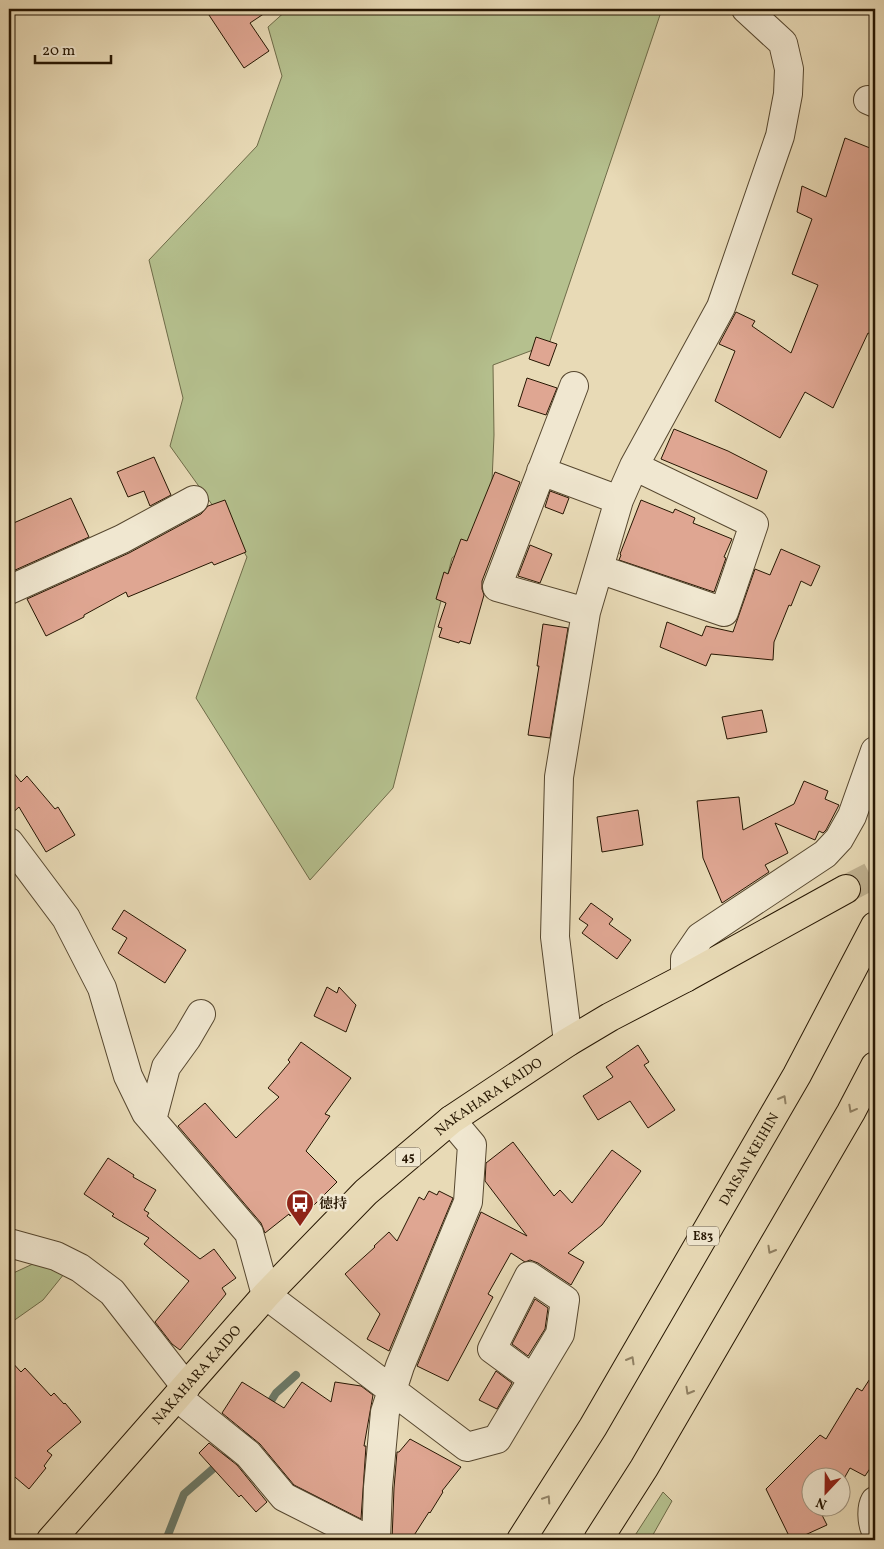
<svg xmlns="http://www.w3.org/2000/svg" width="884" height="1549" font-family="Vollkorn,'Noto Serif JP',serif">
  <rect width="100%" height="100%" fill="#e8dab6"/>
  <filter id="stains"><feTurbulence type="fractalNoise" baseFrequency=".004" numOctaves="4"/><feColorMatrix values="0 0 0 0 .2 0 0 0 0 .09 0 0 0 0 .02 0 0 0 .5 -.17"/></filter>
  <radialGradient id="worn" r=".72"><stop offset=".6" stop-color="#630" stop-opacity="0"/><stop offset="1" stop-color="#630" stop-opacity=".3"/></radialGradient>
  <!-- green -->
  <path fill="#b5c08e" stroke="#6e6b48" d="M288 9H662L549 344 493 365 494 435 490 528 452 558 393 788 310 880 196 698 247 557 231 531 170 446 183 398 149 260 257 146 282 76 268 27Z
    M35 1263 64 1274 43 1300 9 1324V1275Z
    M663 1492 672 1501 650 1540H632Z"/>
  <g fill="none" stroke-linecap="round" stroke-linejoin="round">
    <!-- stream -->
    <path stroke="#6a7968" stroke-width="8" d="M266 1409 276 1393 296 1375
      M166 1540 184 1494 245 1441 254 1427"/>
  </g>
  <!-- building -->
  <path fill="#dfa692" stroke="#261602" d="M205 9H271L250 23 269 51 244 68Z
    M845 138 875 150V336L868 333 833 408 805 392 780 438 715 401 735 351 719 344 736 312 755 321 752 326 791 353 818 285 792 274 812 219 797 212 802 186 826 197Z
    M536 337 557 344 549 366 529 359Z
    M527 378 557 388 546 415 518 406Z
    M674 429 728 451 767 471 757 499 661 459Z
    M154 457 171 495 150 506 144 491 128 497 117 472Z
    M495 472 520 482 482 581V589L484 595 470 644 460 641 459 643 439 637 442 628 438 627 446 603 436 599 444 572 448 574 461 539 467 541Z
    M550 491 569 498 563 514 545 507Z
    M71 498 89 537 13 571 9 563V525Z
    M225 500 246 552 214 565 212 562 128 597 126 592 84 615V617L46 636 27 599 129 553 201 514 208 506Z
    M641 500 673 513 675 509 695 518 693 523 732 539 724 557 726 558 714 592 619 560 621 555 620 554Z
    M530 545 552 554 540 583 518 576Z
    M781 549 820 566 811 586 801 581 791 606 789 605 774 642 773 660 711 654 706 666 660 647 667 622 702 636 706 626 733 632 755 569 770 575Z
    M543 624 568 628 550 738 528 735 539 666H537Z
    M762 710 767 732 727 739 722 717Z
    M9 767 21 782 27 776 55 809 58 807 75 835 46 852 19 807 9 816Z
    M804 781 828 791 825 799 839 805 826 830 823 833 819 831 815 840 775 823 788 853 765 865 769 872 722 903 703 858 697 801 739 797 743 830 794 804Z
    M638 810 643 845 602 852 597 817Z
    M591 903 613 919 609 924 631 940 617 959 582 933 588 925 579 919Z
    M124 910 186 950 165 983 118 953 127 938 112 929Z
    M327 987 337 993 339 987 356 1005 346 1032 314 1016Z
    M301 1042 351 1078 325 1114 330 1116 306 1151 337 1182 307 1212 301 1206 290 1216 289 1214 265 1233 261 1223 178 1126 205 1103 236 1138 279 1097 268 1088 290 1062 288 1060Z
    M638 1045 649 1062 644 1065 675 1110 648 1128 630 1101 598 1120 583 1096 613 1077 606 1067Z
    M513 1142 554 1196 560 1190 572 1203 612 1150 641 1171 602 1225 568 1253 584 1262 571 1285 538 1263 530 1260 525 1262 511 1253 488 1294 493 1297 448 1381 417 1366 481 1212 527 1236 485 1181 486 1163Z
    M108 1158 134 1175 133 1177 156 1190 144 1210 149 1213 147 1216 200 1259 214 1249 236 1278 222 1288 226 1294 180 1350 172 1344 155 1322 189 1281 144 1244 149 1238 112 1216 114 1214 84 1194Z
    M429 1191 437 1195 439 1191 453 1198 389 1351 367 1339 380 1314 345 1274 375 1247 374 1246 389 1232 397 1241 419 1197 424 1200Z
    M535 1299 548 1308 545 1329 528 1356 512 1344Z
    M9 1359 21 1372 25 1368 51 1396 54 1393 64 1404 65 1403 81 1422 47 1451 52 1455 44 1466 46 1468 29 1489 9 1472Z
    M496 1371 512 1383 497 1409 479 1400Z
    M875 1371V1461L865 1476 850 1468 842 1482V1476H812V1506H825L821 1513 827 1525 794 1540H791L766 1489 820 1435 826 1439 857 1388 862 1391Z
    M242 1382 284 1408 302 1382 331 1402 335 1382 361 1386 373 1395 364 1446H366L361 1519 294 1485 260 1444 222 1413Z
    M410 1439 461 1467 442 1491 443 1492 430 1513 429 1512 411 1540H392L394 1488 397 1452H399Z
    M209 1443 237 1465 267 1502 256 1512 241 1495 239 1497 199 1453Z"/>
  <g fill="none" stroke-linecap="round" stroke-linejoin="round">
    <!-- major-tunnel -->
    <path stroke="#c1b392" stroke-width="28" stroke-dasharray="28 14" stroke-linecap="butt" d="M846 889 875 874"/>
    <!-- minor casing -->
    <g stroke="#56472f" stroke-width="30">
      <path id="minor" d="M868 100 875 103
        M574 386 497 587 586 612
        M541 471 619 500
        M599 569 724 612 754 524 634 466
        M9 590 122 539 194 500
        M9 842 66 918 102 988 128 1076 146 1113 249 1233 266 1295 467 1447 497 1439 560 1334 565 1300 529 1276 492 1349 533 1379
        M685 978V959L700 937 825 854 839 839 852 816 875 751
        M568 1042 555 937 559 777 586 612 619 500 634 466 721 307 780 136 788 94 789 69 783 43 746 9
        M152 1120 166 1067 187 1038 201 1014
        M9 1243 56 1256 80 1268 112 1292 186 1387
        M177 1397 248 1454 284 1497 369 1540
        M875 1501C871 1508 872 1522 875 1529
        M376 1540 378 1487 385 1412 400 1366 468 1202 472 1145 451 1120"/>
    </g>
    <!-- major casing -->
    <g stroke="#261602" stroke-width="30">
      <g id="major">
        <path id="s1" d="M51 1540 266 1295 366 1192 451 1120 568 1042 610 1017 685 978 846 889"/>
      </g>
    </g>
    <!-- highway casing -->
    <g stroke="#261602" stroke-width="30">
      <g id="highway">
        <path id="s2" d="M521 1540 593 1427 797 1075 875 926"/>
        <path d="M598 1540 644 1468 851 1112 875 1066"/>
      </g>
    </g>
    <!-- minor -->
    <use href="#minor" stroke="#f0e7d0" stroke-width="28"/>
    <!-- major -->
    <use href="#major" stroke="#e8dab6" stroke-width="28"/>
    <!-- highway -->
    <use href="#highway" stroke="#e8dab6" stroke-width="28"/>
  </g>
  <!-- one-way arrows -->
  <defs><path id="oneway-chevron" d="M-2-3.5L2.5 0L-2 3.5" fill="none" stroke-width="1.6" stroke-linecap="round" stroke-linejoin="round" transform="scale(1.25)"/></defs>
  <g stroke="#918265">
    <use href="#oneway-chevron" transform="translate(783 1099) rotate(-60)"/>
    <use href="#oneway-chevron" transform="translate(852 1109) rotate(119)"/>
    <use href="#oneway-chevron" transform="translate(771 1250) rotate(120)"/>
    <use href="#oneway-chevron" transform="translate(631 1360) rotate(-60)"/>
    <use href="#oneway-chevron" transform="translate(689 1391) rotate(120)"/>
    <use href="#oneway-chevron" transform="translate(547 1499) rotate(-57)"/>
  </g>
  <!-- icons -->
  <defs>
    <g id="bus-pin" transform="scale(1.4375)"><path d="M0 17L-7.5 6A9.5 9.5 0 1 1 7.5 6Z" fill="#8f2418" stroke="#f0e7d0"/><path d="M-5-6H5V4H4V6H2V4H-2V6H-4V4H-5ZM-3.5-4V0h7V-4ZM-3.5 1.2v1.5H-2V1.2ZM2 1.2v1.5H3.5V1.2Z" fill="#fff"/></g>
  </defs>
  <g fill-rule="evenodd">
    <use href="#bus-pin" x="300" y="1203"/>
  </g>
  <g text-anchor="middle" stroke-width="5" stroke-linejoin="round" paint-order="stroke">
    <!-- shield labels -->
    <g fill="#f0e7d0" stroke="#635540" stroke-width="1">
      <rect x="395.5" y="1147.5" width="25" height="19" rx="4"/>
      <rect x="687" y="1226.5" width="32" height="19" rx="4"/>
    </g>
    <g font-size="12" font-weight="bold" fill="#261602">
      <text x="408" y="1161">45</text>
      <text x="703" y="1240">E83</text>
    </g>
    <!-- street labels -->
    <g font-size="14" fill="#261602" stroke="#f0e7d0">
      <text dy="5" stroke="none"><textPath href="#s1" startOffset="625">NAKAHARA KAIDO</textPath></text>
      <text dy="5" stroke="none"><textPath href="#s2" startOffset="444">DAISAN KEIHIN</textPath></text>
      <text dy="5" stroke="none"><textPath href="#s1" startOffset="220">NAKAHARA KAIDO</textPath></text>
    </g>
    <!-- poi labels -->
    <g font-size="14" font-weight="bold" fill="#261602" stroke="#f0e7d0" text-anchor="start">
      <text x="319" y="1208">徳持</text>
    </g>
  </g>
  <!-- margin -->
  <rect width="884" height="1549" fill="none" stroke="#e8dab6" stroke-width="30"/>
  <rect x="10" y="10" width="864" height="1529" fill="none" stroke="#261602" stroke-width="2.5"/>
  <rect x="15" y="15" width="854" height="1519" fill="none" stroke="#261602"/>
  <!-- north arrow -->
  <g transform="translate(826 1492) rotate(202)"><circle r="24" fill="#f0e7d0" stroke="#9f937e"/>
  <path d="M0-4L9 19L0 12L-9 19Z" fill="#8f2418"/>
  <text y="-8" font-size="14" font-weight="bold" text-anchor="middle" fill="#261602">N</text>
  </g>
  <!-- scale -->
  <path d="M35 55v8h76v-8" fill="none" stroke="#261602" stroke-width="2.5"/>
  <text x="42" y="55" font-size="15" fill="#261602" stroke="#f0e7d0" stroke-width="4" paint-order="stroke">20 m</text>
  <rect width="100%" height="100%" filter="url(#stains)"/>
  <rect width="100%" height="100%" fill="url(#worn)"/>
</svg>
